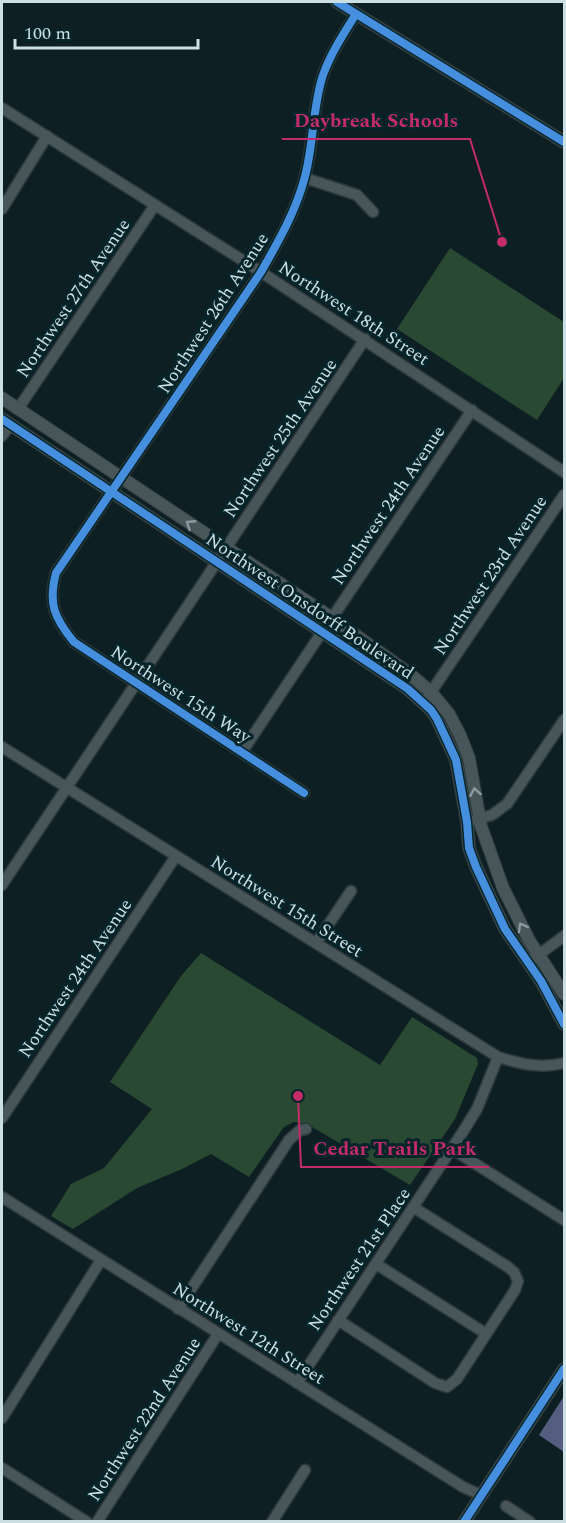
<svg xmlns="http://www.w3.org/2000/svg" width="566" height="1523" font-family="Spectral,serif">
  <rect width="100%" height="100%" fill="#0e1f23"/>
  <!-- green -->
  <path fill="#294933" d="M450 248 564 322V378L537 420 397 329Z
    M201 953 380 1065 412 1017 477 1058 478 1064 455 1119 410 1185 307 1124 294 1122 284 1127 249 1177 211 1154 182 1169 137 1188 73 1229 51 1216 71 1184 104 1168 152 1109 110 1082 181 976Z"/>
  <!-- water -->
  <path fill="#555e80" d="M564 1396V1452L539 1435Z"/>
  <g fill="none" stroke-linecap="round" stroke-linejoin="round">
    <!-- minor casing -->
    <g stroke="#2d383b" stroke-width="13">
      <path id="minor" d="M2 108 261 272 564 472
        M305 178 357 195 373 212
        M2 209 47 136
        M18 409 155 205
        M2 436 10 425
        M332 618 472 410
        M427 698 564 495
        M2 747 498 1057C521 1064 541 1069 564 1063
        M242 752 322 632
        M304 793 74 642C54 618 48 603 56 573L261 272C278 242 295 213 304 180 314 146 312 108 323 75 331 53 344 33 356 14
        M467 822 492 815 507 804 564 720
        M2 885 365 339
        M316 943 351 891
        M533 959 564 936
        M2 1118 176 856
        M452 1149 564 1220
        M2 1197 463 1487 481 1495
        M376 1264 485 1333
        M178 1309 289 1140 300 1130 306 1129
        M338 1320 435 1383 447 1387 457 1379 515 1290 518 1281 514 1272 508 1267 413 1207
        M297 1383 464 1130 477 1109 498 1057
        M2 1418 101 1260
        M2 1468 87 1522
        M506 1506 530 1522
        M97 1522 218 1334
        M272 1522 305 1470"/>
    </g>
    <!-- tertiary casing -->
    <g stroke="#2d383b" stroke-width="14">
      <path id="tertiary" d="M337 2 564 142
        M2 398 332 618 410 674 431 692 449 714 460 735 469 758 481 826 503 888 529 940 564 994
        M2 419 408 689 431 710 437 719 456 760 467 822 469 848 476 867 505 929 541 981 564 1024
        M464 1522 564 1369"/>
    </g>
    <!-- minor -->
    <use href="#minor" stroke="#485659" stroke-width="10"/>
    <!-- tertiary -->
    <use href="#tertiary" stroke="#485659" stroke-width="12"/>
    <!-- cycleway casing -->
    <g stroke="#06252b" stroke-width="11">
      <path id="cycleway" d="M337 2 564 142
        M2 419 408 689 431 710 437 719 456 760 467 822 469 848 476 867 505 929 541 981 564 1024
        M304 793 74 642C54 618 48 603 56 573L261 272C278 242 295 213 304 180 314 146 312 108 323 75 331 53 344 33 356 14
        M464 1522 564 1369"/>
    </g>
    <!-- cycleway -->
    <use href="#cycleway" stroke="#468fdf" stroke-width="8"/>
  </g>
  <!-- one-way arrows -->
  <defs><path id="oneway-chevron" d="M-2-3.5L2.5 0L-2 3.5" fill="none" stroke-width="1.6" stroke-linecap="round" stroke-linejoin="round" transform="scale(1.5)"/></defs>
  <g stroke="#8a9b9f">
    <use href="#oneway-chevron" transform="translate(190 524) rotate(-147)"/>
    <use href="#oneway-chevron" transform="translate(475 792) rotate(-100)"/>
    <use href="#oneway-chevron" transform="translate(522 927) rotate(-119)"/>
  </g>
  <g text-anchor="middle" stroke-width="6" stroke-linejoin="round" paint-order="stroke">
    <!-- street labels -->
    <g font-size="18" fill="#cbe0e5" stroke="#06252b">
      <text transform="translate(73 298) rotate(-56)" y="6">Northwest 27th Avenue</text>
      <text transform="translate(213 313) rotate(-57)" y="6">Northwest 26th Avenue</text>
      <text transform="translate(354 313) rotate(33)" y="6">Northwest 18th Street</text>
      <text transform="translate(280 438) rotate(-56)" y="6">Northwest 25th Avenue</text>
      <text transform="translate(388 505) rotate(-56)" y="6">Northwest 24th Avenue</text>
      <text transform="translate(490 575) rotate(-56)" y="6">Northwest 23rd Avenue</text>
      <text transform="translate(310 606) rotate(34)" y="6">Northwest Onsdorff Boulevard</text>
      <text transform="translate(181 694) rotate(33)" y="6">Northwest 15th Way</text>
      <text transform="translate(287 906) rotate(32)" y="6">Northwest 15th Street</text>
      <text transform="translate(75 978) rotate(-56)" y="6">Northwest 24th Avenue</text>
      <text transform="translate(359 1259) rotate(-56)" y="6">Northwest 21st Place</text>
      <text transform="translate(249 1333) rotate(32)" y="6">Northwest 12th Street</text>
      <text transform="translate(144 1419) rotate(-57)" y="6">Northwest 22nd Avenue</text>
    </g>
  </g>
  <!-- callouts -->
  <path fill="none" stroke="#c32c69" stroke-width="2" d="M502 242L470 139H282M298 1096L301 1167H489"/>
  <g fill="#c32c69" stroke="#06252b" stroke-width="2">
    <circle cx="502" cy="242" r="6"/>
    <circle cx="298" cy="1096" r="6"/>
  </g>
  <g font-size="20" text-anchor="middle" font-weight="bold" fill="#c32c69" stroke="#06252b" stroke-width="6" stroke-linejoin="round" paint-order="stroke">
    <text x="376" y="127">Daybreak Schools</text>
    <text x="395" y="1155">Cedar Trails Park</text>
  </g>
  <!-- border -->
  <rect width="566" height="1523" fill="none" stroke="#cbe0e5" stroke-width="6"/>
  <!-- scale -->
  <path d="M15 39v9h183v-9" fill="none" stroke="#cbe0e5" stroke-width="3"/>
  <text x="24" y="39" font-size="18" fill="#cbe0e5" stroke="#06252b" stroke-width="4.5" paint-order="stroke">100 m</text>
</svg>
